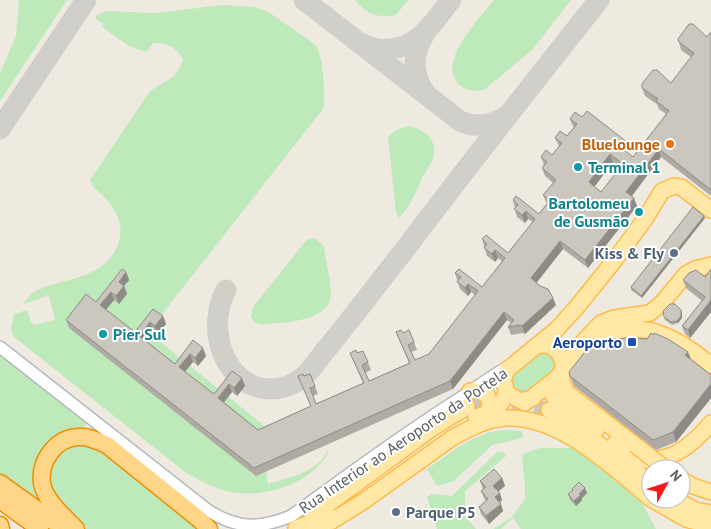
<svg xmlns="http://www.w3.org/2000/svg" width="711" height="529" font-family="'PT Sans',sans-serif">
  <rect width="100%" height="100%" fill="#eeeae0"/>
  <!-- green -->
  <path fill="#bee9ba" d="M19 0H67L0 101V73L16 36Z
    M355 0H408L396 15C376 18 368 15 355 0Z
    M494 0H571L533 49 484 90C474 92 462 90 456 81 440 59 480 17 494 0Z
    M223 5 254 7 267 11 310 41C312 43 314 44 316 46 323 56 326 98 323 109L148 332 268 429 262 439 268 484C288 478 321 471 328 449 328 456 324 460 319 465 300 486 265 496 238 493 218 491 202 482 185 472L14 337 11 329 14 314 27 310 31 322 34 325 55 320 49 295 24 304C36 275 99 289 117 247 120 239 122 229 119 221 117 213 111 204 105 198 99 191 93 189 90 180L150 91 173 77 178 71 183 61C179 48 166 42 153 43L146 52 129 46 102 27 104 24 96 19 95 16 106 11 156 13Z
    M408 126C422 129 436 136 434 154 433 162 426 171 422 178 416 193 410 206 399 218L396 212 388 137 395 131Z
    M314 238 324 246C325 257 332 287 331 296 327 323 282 322 261 325L254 322 251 317 253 307 305 242 309 239Z
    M0 352 86 420 84 431 38 470 63 519 0 474Z
    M542 352C548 354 553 356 555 362 559 376 533 390 522 394 512 390 511 386 511 375L535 354Z
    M504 430 522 431 523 438 492 445 454 481 437 486 427 469C451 453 474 432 504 430Z
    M67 444 94 445 202 529H84C67 515 35 480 51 456 55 452 62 448 67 444Z
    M540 448H577L636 492 656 529H521L513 518 501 529H493L512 517 525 499V485L522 458 525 453Z
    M497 452H503L506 456 465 491V516L476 529H437L427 497 432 494 452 496Z"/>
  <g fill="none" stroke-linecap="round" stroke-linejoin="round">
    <!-- taxiway -->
    <path stroke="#d0cfca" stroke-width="21" d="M304 0 460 121C477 129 493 125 508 115
      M425 33C412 53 411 74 426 94
      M363 44C371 49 379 50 389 49 419 48 434 21 451 0
      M0 129 86 0
      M226 290C206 326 222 387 270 389 281 389 293 385 302 378 312 370 320 356 329 346 355 314 380 281 406 248 469 164 534 82 599 0"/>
    <!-- major-tunnel -->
    <path stroke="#c9c7c1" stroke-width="15" stroke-dasharray="15 8" stroke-linecap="butt" d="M467 407C496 396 520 402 549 410"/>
    <!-- minor casing -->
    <g stroke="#b6babf" stroke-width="14">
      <path id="minor" d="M0 347 209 511C238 529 260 529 291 516 347 476 403 434 462 397 478 387 492 375 510 366"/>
    </g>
    <!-- major casing -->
    <g stroke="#ffbb49" stroke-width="18">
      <path id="major" d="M533 348C548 339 563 351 563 368
        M582 349C590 344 599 338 609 334 648 319 682 341 711 365
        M561 372 562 382 566 392 635 445
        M550 384 552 394 557 401 597 429
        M470 391H479L487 395 490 404 488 413
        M533 398 521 401 508 394 503 381 507 370 557 329 576 308 614 261 645 219 662 191 674 186 681 187 711 210
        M525 403 559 376 563 368 583 342 601 323 614 318 650 313 662 303 686 274 695 269 711 265
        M549 410 575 426 651 483
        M476 417C492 412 501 410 506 392
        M615 443 641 460
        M644 460C674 461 693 444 711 423
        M681 479 693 486 711 492
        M651 499 686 519 711 526
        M675 499 695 510 711 513
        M312 516 434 427 467 407
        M296 528 310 523 327 514
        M319 529 364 501 452 438C468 429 487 419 506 418 561 416 612 467 651 499"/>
    </g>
    <!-- highway casing -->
    <g stroke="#ef8e00" stroke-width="19">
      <path id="highway" d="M0 483 64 529
        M0 500 40 529
        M0 525 1 529
        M76 529C64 516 45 501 42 483 39 461 56 438 78 437 89 436 98 441 107 445L200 520 209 529"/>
    </g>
    <!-- minor -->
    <use href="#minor" stroke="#fff" stroke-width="11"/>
    <!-- major -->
    <use href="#major" stroke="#ffe8a5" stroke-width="15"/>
    <!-- highway -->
    <use href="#highway" stroke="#ffd587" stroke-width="16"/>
    <!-- major-bridge casing -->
    <g stroke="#ffbb49" stroke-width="18" stroke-linecap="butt">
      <path id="major-bridge" d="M635 445 666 469"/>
    </g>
    <!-- major-bridge -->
    <use href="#major-bridge" stroke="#ffe8a5" stroke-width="15"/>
  </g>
  <!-- wall -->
  <path fill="#afaba4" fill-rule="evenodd" d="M711 32V196L661 157 631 196 637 206 588 268 563 249 536 283 556 305 525 334 523 333 511 335 508 327 511 323 507 320 453 389 256 476 69 328 66 320 96 302 126 272 129 280 124 286 127 294 119 304 114 300 106 310 135 332 153 309 163 316 166 324 158 334 153 330 145 340 175 364 193 340 206 356 198 366 193 362 185 372 214 394 232 371 245 386 237 396 232 392 224 402 258 430 311 406 298 376H304L315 386 318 394 313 396 316 404 363 383 350 353H357L368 362 371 370 365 373 369 381 409 363 396 332 403 333 414 342 417 350 411 352 415 360 429 354 475 295 471 292 468 296 460 289 455 273 482 287 502 261 498 258 495 262 487 256 482 239 508 253 533 222 528 219 525 223 517 217 513 200 539 214 547 204 543 195 553 183 545 176 542 168 544 165 541 157 552 155 559 146 555 138 567 136 574 127 573 126 570 119 582 117 627 142 630 150 627 153 633 157 666 114 659 109 657 104 645 96 642 88 671 83 691 57 681 50 679 42 707 37ZM613 162 620 168 601 192 594 187Z
    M704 216 705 218 642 298 631 290V287Z
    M711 269V312L690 338 685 334 682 326 702 301 686 288 683 280 705 277Z
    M682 313V318L678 323 672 325 665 320 664 317Z
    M653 335 691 360 711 375V398L676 442 656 450 574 386 570 376 647 339Z
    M502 478 505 486 498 492 502 500 500 503 503 511 489 524 481 514 479 507 486 501 484 498 481 491 483 489 480 481Z
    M572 489 587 493 582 498V500L576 506 570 500 568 494 572 491Z"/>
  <!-- shaded-wall -->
  <path fill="#8e8b86" d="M627 142 630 150 625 156 622 148Z
    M659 149 661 157 629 200 626 192Z
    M610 154 613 162 592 190 589 182Z
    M634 198 637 206 588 268 585 260Z
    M526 211 528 219 525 223 522 215Z
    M704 216 705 218 642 298 641 296Z
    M560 241 563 249 534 286 531 278Z
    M495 250 498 258 495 262 492 254Z
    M126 272 129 280 124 286 127 294 119 304 116 296 119 282Z
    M468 284 471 292 468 296 465 288Z
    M111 292 114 300 103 313 100 305Z
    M553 298 556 305 525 334 522 326Z
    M711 300V312L690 338 688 330Z
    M681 310 682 313V318L678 323 677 321Z
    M504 312 507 320 453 389 450 381Z
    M163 316 166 324 158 334 155 326Z
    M150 322 153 330 142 344 139 336Z
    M203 348 206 356 198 366 195 358Z
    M688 352 692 362 685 355Z
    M190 354 193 362 182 375 179 367Z
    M242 378 245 386 237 396 234 388Z
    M229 384 232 392 221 406 218 398Z
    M711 384V398L676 442 673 432Z
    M502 478 505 486 496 493 493 486Z
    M585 488 587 493 582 498V500L576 506 574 501 579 494Z
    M500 493 502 500 498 504 495 497Z
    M501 504 503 511 489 524 486 516Z"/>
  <!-- building -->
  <path fill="#cbc7bf" stroke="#8e8b86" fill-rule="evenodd" d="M689 24H693L707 37 711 32V190L659 149 626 192 634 198 585 260 560 241 531 278 540 286 548 289 553 298 522 326 520 325 508 327 514 320 504 312 450 381 254 468 66 320 86 294 96 302 122 269 126 272 119 282 124 286 116 296 111 292 100 305 135 332 153 309 163 316 155 326 150 322 139 336 175 364 193 340 203 348 195 358 190 354 179 367 214 394 232 371 242 378 234 388 229 384 218 398 258 430 311 406 298 376 303 374 304 376 310 374 315 386 310 388 316 404 364 383 350 353 356 350 357 353 363 351 368 362 362 365 369 381 410 363 396 332 401 330 403 333 409 330 414 342 408 345 415 360 429 354 478 291 468 284 465 288 457 282 461 277 455 273 459 269 482 287 505 258 495 250 492 254 484 248 487 244 482 239 486 235 508 253 535 219 526 211 522 215 514 209 518 205 513 200 516 196 539 214 550 200 543 195 556 180 542 168 547 162 541 157 546 150 552 155 562 143 555 138 560 131 567 136 577 124 570 119 575 112 582 117 587 111 627 142 622 148 633 157 669 111 656 101 658 99 642 88V84L653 70H657L671 83 694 53 679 42 678 39ZM610 154 623 164 601 192 589 182Z
    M693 207 704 216 641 296 631 287Z
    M711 269V300L688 330 682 326 705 297 683 280 689 273 696 270 705 277Z
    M670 304H675L681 310V316L677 321 671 322 664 317 663 311Z
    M651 333 653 335 654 333 668 339 688 352 685 355 711 375V384L673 432 653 440 570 376 569 372 591 344 609 339 629 338 647 339Z
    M494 469 502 478 493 486 500 493 495 497 501 504 486 516 479 507 488 499 481 491 486 487 480 481Z
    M579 482 585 488 579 494 581 495 574 501 568 494 573 490 572 489Z"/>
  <!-- markers -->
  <circle fill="#e8710a" stroke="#fff" stroke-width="2" cx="670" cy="144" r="5"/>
  <g fill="#0f9aa8" stroke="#fff" stroke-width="2">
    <circle cx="578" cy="167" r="5"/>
    <circle cx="639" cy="212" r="5"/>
    <circle cx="103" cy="334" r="5"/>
  </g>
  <g fill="#5c6f8a" stroke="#fff" stroke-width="2">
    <circle cx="674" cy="253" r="5"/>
    <circle cx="396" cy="512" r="5"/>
  </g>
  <rect fill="#1a4fb4" stroke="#fff" stroke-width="2" x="627" y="337" width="10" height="10" rx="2.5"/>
  <g text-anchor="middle" stroke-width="4" stroke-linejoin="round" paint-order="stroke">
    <!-- food labels -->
    <g font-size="16" font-weight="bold" fill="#c56008" stroke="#fff" text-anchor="end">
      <text x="660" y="150">Bluelounge</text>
    </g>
    <!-- culture labels -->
    <g font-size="16" font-weight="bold" fill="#0d838f" stroke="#fff" text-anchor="start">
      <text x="588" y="173">Terminal 1</text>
      <text x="629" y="209" text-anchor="end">Bartolomeu<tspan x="629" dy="18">de Gusmão</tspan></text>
      <text x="113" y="340">Pier Sul</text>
    </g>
    <!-- service labels -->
    <g font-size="16" font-weight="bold" fill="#4e5e75" stroke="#fff" text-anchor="end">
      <text x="664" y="259">Kiss &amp; Fly</text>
      <text x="406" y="518" text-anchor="start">Parque P5</text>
    </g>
    <!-- transit labels -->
    <g font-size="16" font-weight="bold" fill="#164399" stroke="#fff" text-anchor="end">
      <text x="622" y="348">Aeroporto</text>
    </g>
    <!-- street labels -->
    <g font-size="16" fill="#595f63" stroke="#fff">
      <text transform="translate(403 440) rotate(-34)" y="6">Rua Interior ao Aeroporto da Portela</text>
    </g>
  </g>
  <!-- north arrow -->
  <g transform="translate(666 484) rotate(50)"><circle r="24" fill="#ffffff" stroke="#bdbfc1"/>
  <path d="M0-4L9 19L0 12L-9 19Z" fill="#fa1a1d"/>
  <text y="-8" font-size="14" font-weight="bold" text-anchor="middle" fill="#595f63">N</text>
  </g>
</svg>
